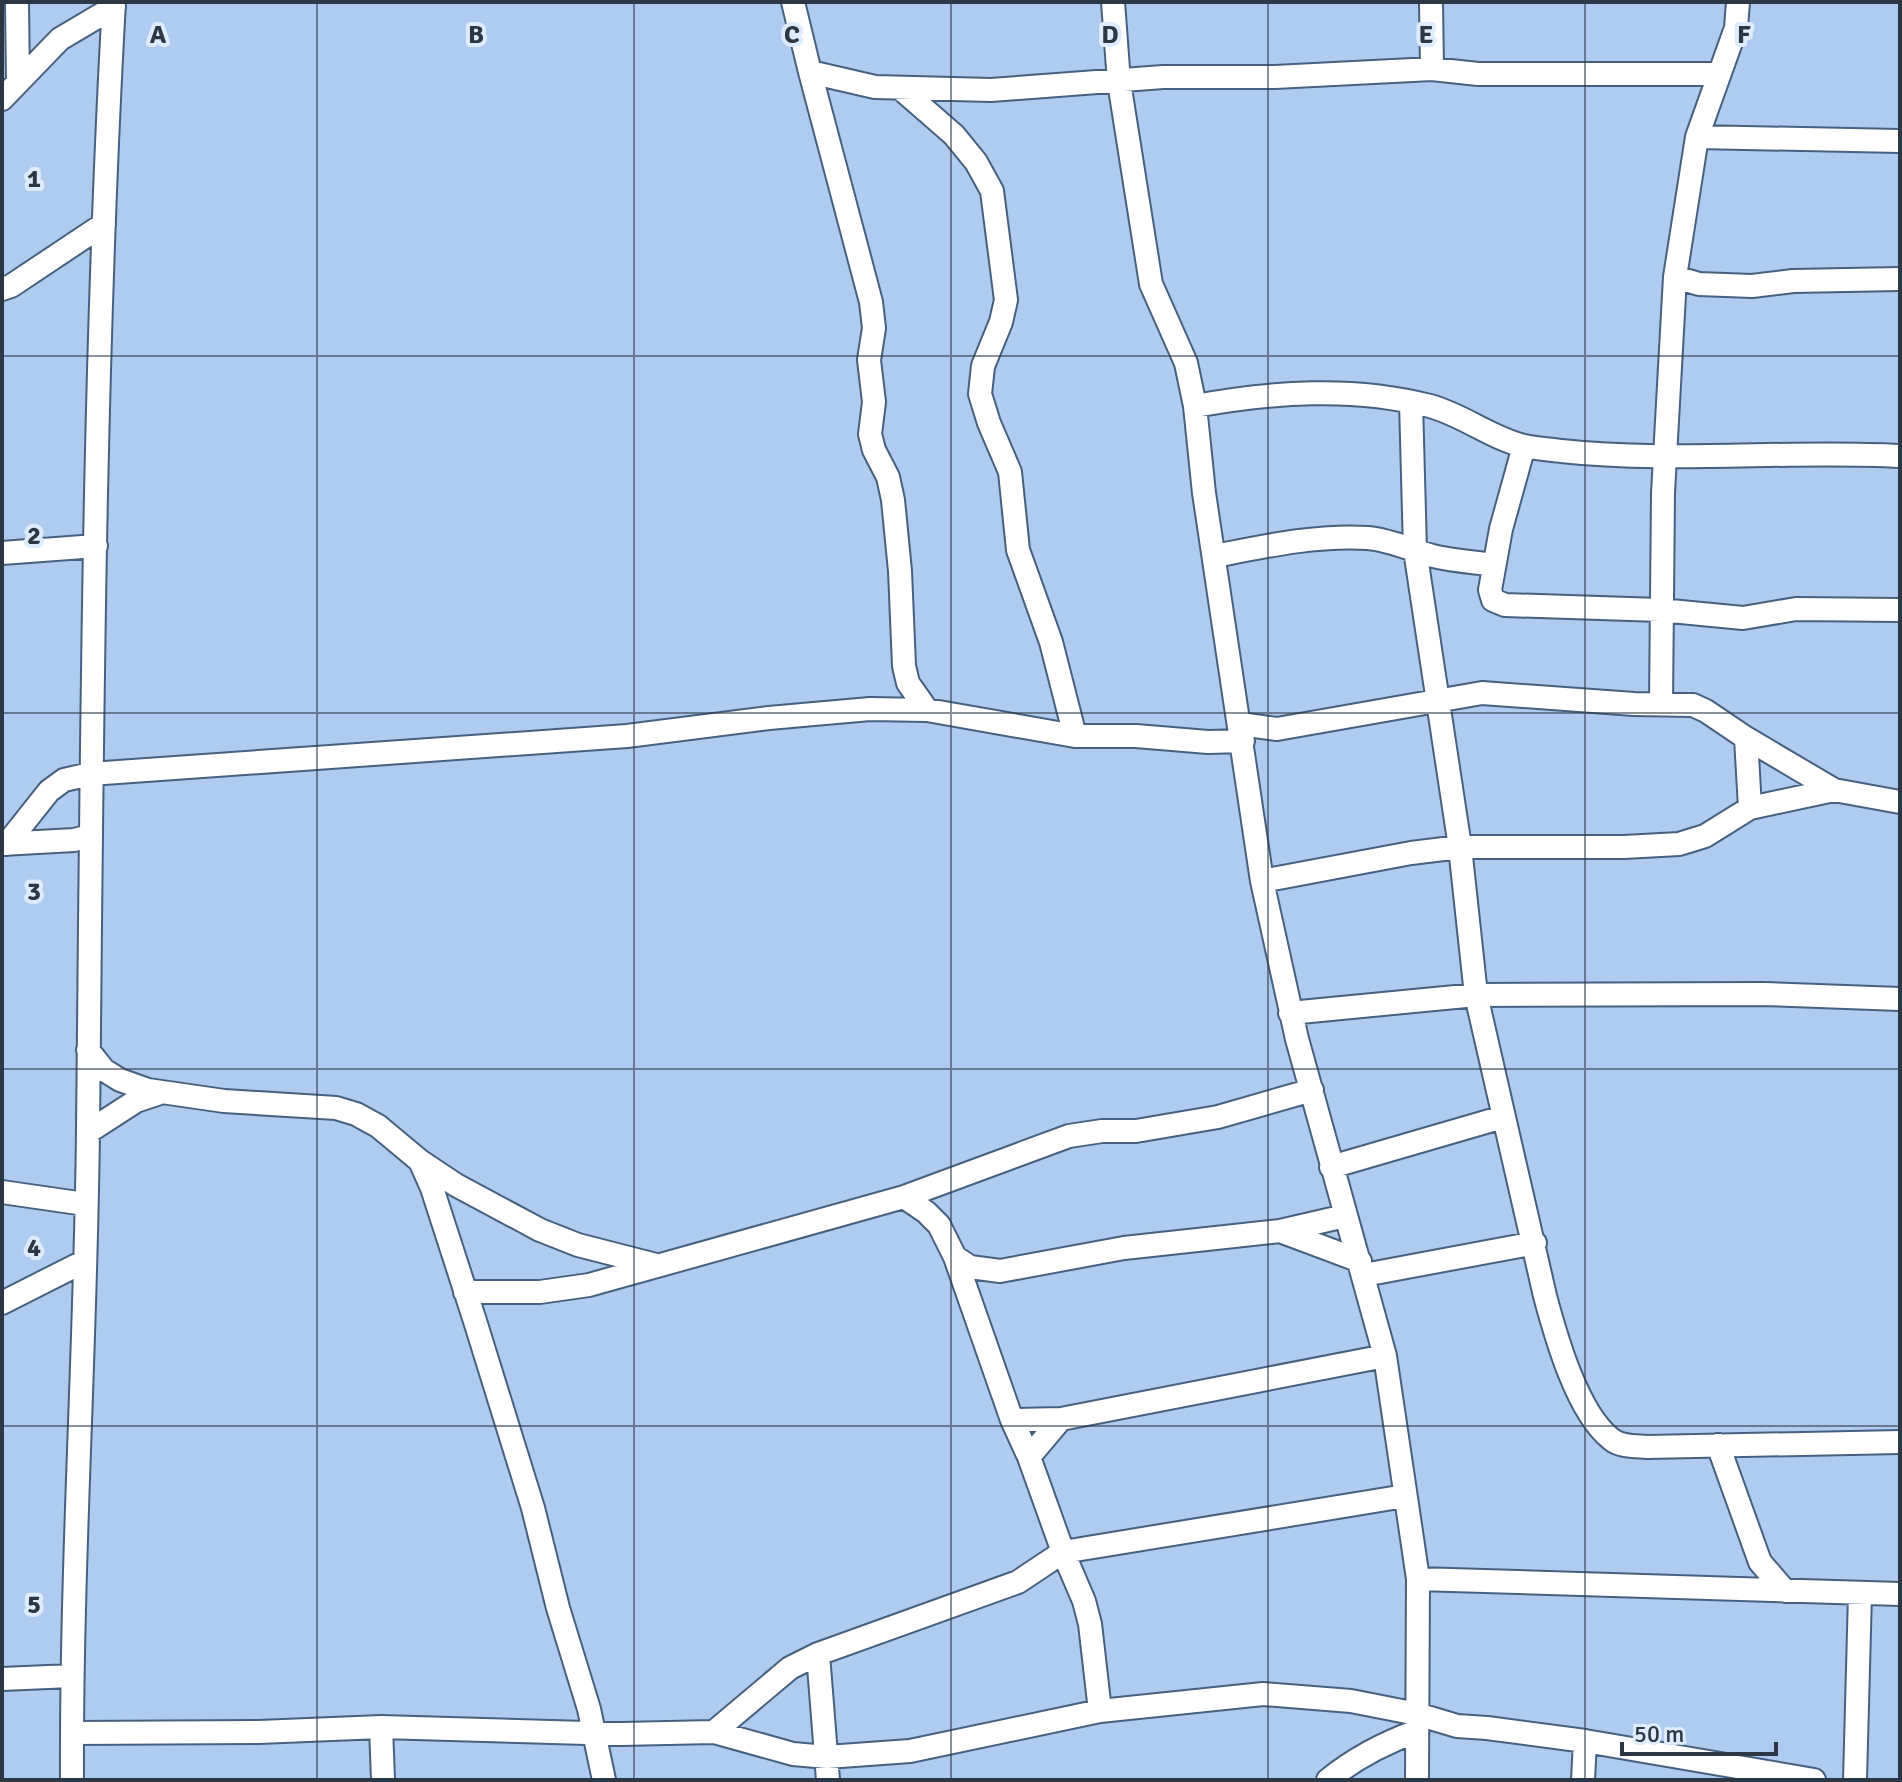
<svg xmlns="http://www.w3.org/2000/svg" width="1902" height="1782" font-family="Signika,sans-serif">
  <rect width="100%" height="100%" fill="#afccf0"/>
  <g fill="none" stroke-linecap="round" stroke-linejoin="round">
    <!-- street casing -->
    <g stroke="#46607f" stroke-width="26">
      <path id="street" d="M17 2 18 82
        M793 2 810 72 875 87 991 90 1163 77H1275L1432 69 1478 74H1718
        M1113 2 1119 82 1151 284 1186 363 1195 406 1204 493 1262 881 1297 1039 1385 1356 1418 1579 1417 1780
        M1431 2 1432 69
        M810 72 871 302 874 328 869 360 874 402 870 434 874 450 888 477 893 500 900 571 904 666 908 683 927 710
        M900 88 954 135 976 162 992 191 1006 300 1001 322 983 366 980 394 989 423 1010 472 1018 550 1051 642 1075 736
        M2 99 60 39 114 7
        M1697 137 1900 141
        M1675 277 1699 284 1752 286 1793 281 1900 279
        M2 289 11 286 104 224
        M1411 402 1415 550 1460 847 1476 995 1545 1296C1556 1337 1577 1412 1611 1439 1620 1447 1635 1446 1647 1447L1900 1442
        M1195 406C1272 392 1353 386 1430 406 1463 415 1491 438 1524 446 1536 449 1549 449 1561 451 1673 463 1787 450 1900 456
        M1524 446 1501 529 1490 590 1493 600 1505 605 1660 610 1743 618 1796 609 1900 610
        M2 553 96 546
        M1215 556C1266 546 1315 535 1368 538 1391 540 1411 550 1433 556 1453 561 1474 562 1494 565
        M1661 704 1663 493 1675 277 1697 137 1736 28 1738 2
        M1240 724 1277 729 1482 693 1634 704 1693 705 1706 711 1746 738 1834 790 1900 802
        M1746 738 1750 808
        M2 844 74 840 90 836
        M7 844 49 791 64 780 90 774 627 736 769 718 870 709 927 710 1075 736H1136L1208 742 1243 741
        M1262 881 1411 853 1460 847H1624L1679 844 1705 836 1750 808 1834 790
        M1290 1013 1476 995 1764 994 1900 999
        M88 1050 104 1070 120 1080 148 1090 224 1101 336 1108 356 1114 378 1126 420 1161 456 1185 540 1230 578 1245 656 1265
        M88 1132 136 1101 160 1093
        M420 1161 432 1188 475 1321 533 1508 558 1608 589 1709 604 1780
        M1331 1167 1503 1117
        M2 1192 85 1204
        M904 1197 926 1212 939 1225 955 1257 1012 1420 1029 1457 1063 1552 1084 1601 1090 1624 1100 1711
        M1280 1231 1360 1261
        M955 1257 970 1267 1000 1271 1124 1248 1280 1231 1345 1216
        M1364 1275 1535 1243
        M465 1292H540L589 1285 904 1197 1069 1136 1102 1131H1136L1218 1117 1312 1090
        M2 1303 85 1261
        M1012 1420 1061 1419 1385 1356
        M1718 1445 1760 1562 1785 1591
        M1029 1457 1061 1419
        M1418 1579 1900 1594
        M818 1654 828 1780
        M2 1679 71 1676
        M381 1727 383 1780
        M714 1732 790 1668 818 1654 1018 1582 1063 1552 1405 1496
        M72 1733 259 1732 381 1727 621 1734 714 1732 793 1754 827 1757 910 1751 1100 1711 1263 1694 1351 1701 1417 1714 1457 1726 1487 1728 1585 1741 1814 1780
        M72 1780C71 1562 86 1345 88 1128 92 753 93 377 114 2
        M1328 1780C1355 1758 1384 1743 1417 1731
        M1583 1780 1585 1741
        M1855 1780 1860 1594"/>
    </g>
    <!-- street -->
    <use href="#street" stroke="#fff" stroke-width="22"/>
  </g>
  <!-- grid -->
  <path fill="none" stroke="#2b3745" stroke-width="2" stroke-opacity="0.55" d="M317 2V1780M634 2V1780M951 2V1780M1268 2V1780M1585 2V1780M2 356H1900M2 713H1900M2 1069H1900M2 1426H1900"/>
  <g font-size="26" text-anchor="middle" font-weight="bold" fill="#2b3745" stroke="#ddecfe" stroke-width="8" stroke-linejoin="round" paint-order="stroke">
    <text x="158" y="43">A</text>
    <text x="476" y="43">B</text>
    <text x="792" y="43">C</text>
    <text x="1110" y="43">D</text>
    <text x="1426" y="43">E</text>
    <text x="1744" y="43">F</text>
    <text x="34" y="187">1</text>
    <text x="34" y="544">2</text>
    <text x="34" y="900">3</text>
    <text x="34" y="1256">4</text>
    <text x="34" y="1613">5</text>
  </g>
  <!-- border -->
  <rect width="1902" height="1782" fill="none" stroke="#2b3745" stroke-width="8"/>
  <!-- scale -->
  <path d="M1622 1742v12h154v-12" fill="none" stroke="#2b3745" stroke-width="4"/>
  <text x="1634" y="1742" font-size="24" fill="#2b3745" stroke="#ddecfe" stroke-width="6" paint-order="stroke">50 m</text>
</svg>
